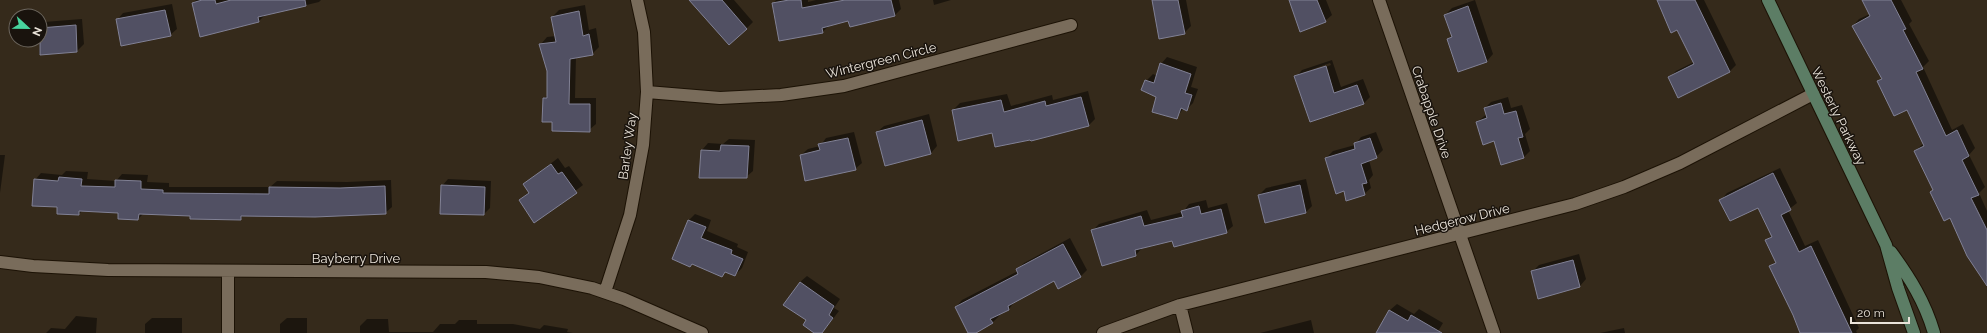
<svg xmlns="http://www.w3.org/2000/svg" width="1987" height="333" font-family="Raleway,sans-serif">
  <rect width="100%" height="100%" fill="#352a1b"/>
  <!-- shadow -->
  <path fill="#0007" fill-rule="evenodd" d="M196 0H321L319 2 265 15 259 21 193 3Z
    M696 0H734L753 22 746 29Z
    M776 0H808V2L816 0H899L901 9 894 16 849 20 829 26 822 32 773 4Z
    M933 0H951L934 5Z
    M1153 0H1186L1191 26 1184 33Z
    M1290 0H1326L1332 15 1325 21Z
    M1475 0 1493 54 1487 61 1448 39 1452 35 1445 15 1452 8Z
    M1658 0H1704L1736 65 1729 72 1669 78 1676 71 1694 62 1678 29Z
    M1863 0H1901L1912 21 1909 24 1929 61 1923 67 1952 130 1963 124 1975 148 1969 155 1985 187 1979 193 1987 211V284L1951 217 1931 192 1934 189 1915 151 1924 143 1907 108 1878 82 1882 77 1853 26 1859 19 1870 14Z
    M172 4 177 29 170 35 117 20 123 13Z
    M585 5 589 30 596 28 599 47 592 54 576 57 575 98H596V124L589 130 553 121 544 98 548 95V70L541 44 547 37 556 36 552 17 559 10Z
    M82 19 84 44 77 51 39 54 40 26 44 22Z
    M1167 57 1197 67 1191 87 1198 89 1193 103 1187 109 1184 108 1176 118 1146 81 1153 74 1157 76 1161 64Z
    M1332 60 1341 87 1363 79 1370 97 1363 104 1310 121 1296 77 1302 70ZM1330 63 1331 65 1302 75V73Z
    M1088 91 1095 119 1088 126 993 132 953 110 960 103 1007 94 1011 106 1052 95 1053 100Z
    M1508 97 1511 108 1522 105 1530 129 1525 134 1530 151 1524 157 1495 140 1477 122 1487 114 1485 108 1491 102Z
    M929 114 937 146 931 153 877 132 884 126Z
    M854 132 862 163 855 169 801 155 808 149 820 146 826 138Z
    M1376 132 1383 150 1376 157 1369 160 1373 175 1369 180 1371 188 1364 194 1344 190 1326 158 1333 151 1355 145 1361 137Z
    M729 139 755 140 753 171 746 177H700L702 150 708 143 723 144Z
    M0 155H5L0 193Z
    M558 158 565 168 569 166 583 185 535 222 520 200 530 191 524 184Z
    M1780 168 1797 203 1788 210 1805 246 1818 240 1859 328 1856 331 1857 333H1816L1794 315 1771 267 1776 261 1766 241 1772 235 1759 206 1721 200 1727 193Z
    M66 171 88 172 87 179 116 181 122 174 148 175 147 182 169 183V187H270L277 181 347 182 391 180 392 207 385 213 244 215 240 219 144 213 138 219 119 212 82 211 79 214 59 207 35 180 41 173 62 175Z
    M448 179 491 181 490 208 484 214 442 186Z
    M1306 179 1312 206 1306 212 1259 195 1266 188Z
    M1206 200 1208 208 1227 203 1233 226 1226 232 1173 240 1142 248 1136 255 1102 264 1092 231 1099 224 1147 210 1151 220 1183 212 1189 204Z
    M695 214 711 220 707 231 738 244 737 247 748 252 742 268 735 275 726 271 722 276 693 264 690 266 689 220Z
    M1070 238 1087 270 1081 276 1054 280 1015 301 1009 309 998 314 999 316 992 323 974 333H969L956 307 962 300 1018 271 1017 270 1024 263Z
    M1579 254 1586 279 1580 286 1532 272 1539 265Z
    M807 276 840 299 834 308 839 311 822 333H816L807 320 800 282Z
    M1397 304 1414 314 1419 309 1443 323 1437 333H1383L1378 331 1390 310Z
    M76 316 97 318 96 333H46L51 328 65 329Z
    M152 318H182V333H145V324Z
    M287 318H307V333H280V324Z
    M367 319H388L389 332H433L440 324H455L459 320H477V324H513L540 329 544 325 568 329 567 332 573 333H360V326Z
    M1311 320 1314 333H1260Z
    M1624 328 1625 333H1600Z"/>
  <!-- building -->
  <path fill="#515063" stroke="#818195" d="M202 0H215L216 4 231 0H305L306 6 258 17 259 22 200 37 192 3Z
    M689 0H722L747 29 729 45Z
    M789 0H801L802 8 845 0H891L895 16 850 27 848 21 822 28 823 33 779 41 772 3Z
    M1152 0H1178L1185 34 1159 39Z
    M1289 0H1317L1326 22 1300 32Z
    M1657 0H1695L1730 72 1678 98 1668 77 1694 64 1677 30 1671 33Z
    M1862 0H1891L1906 29 1903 30 1923 69 1916 72 1946 136 1957 130 1969 156 1962 160 1979 195 1971 198 1987 230V286L1967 256 1950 218 1944 221 1930 192 1933 190 1914 151 1924 146 1907 110 1894 116 1877 81 1882 79 1852 26 1870 16Z
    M1468 6 1487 62 1458 72 1447 39 1452 37 1444 15Z
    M165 10 171 36 121 46 116 19Z
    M579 11 583 36 589 34 593 55 570 59 569 104H590V132L552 131V122H542L543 98H547V71L539 44 556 42 551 17Z
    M76 25 77 52 40 55V28Z
    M1160 63 1191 74 1185 93 1192 95 1187 111 1181 108 1177 119 1152 112 1156 97 1141 90 1145 80 1154 83Z
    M1326 66 1334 93 1357 85 1364 104 1310 122 1294 76Z
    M1081 97 1089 126 1031 141 1030 140 995 147 992 133 958 141 952 110 1001 100 1004 112 1045 101 1046 106Z
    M1501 103 1504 114 1516 111 1523 137 1518 138 1524 158 1501 165 1494 141 1483 145 1476 122 1487 118 1484 108Z
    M922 120 931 154 885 166 876 132Z
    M848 138 856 170 805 181 800 155 820 150 818 144Z
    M1370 138 1377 158 1361 164 1367 183 1362 184 1365 195 1346 201 1344 191 1336 194 1325 158 1355 149 1354 143Z
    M721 145 749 146 747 178H699L701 150 720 151Z
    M551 164 558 174 562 172 577 193 534 223 519 200 529 193 523 184Z
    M1773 173 1791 210 1781 215 1799 252 1811 246 1852 333H1800L1793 315 1769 266 1776 263 1765 240 1772 237 1758 208 1730 221 1719 200Z
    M59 177 82 179 81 186 115 187V180L141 181V189L163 190V193L269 194V187L340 188 385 186 386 214 315 217 241 216V220L190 219V216L139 214 138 220 118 219V213L79 211V215L57 214V207L32 206 34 179 58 181Z
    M441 185 485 187 484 215 440 214Z
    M1300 185 1306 213 1265 223 1258 195Z
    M1199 206 1201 214 1221 209 1227 233 1174 247 1172 241 1135 250 1136 256 1102 266 1091 230 1141 216 1144 226 1183 217 1181 211Z
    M688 220 706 227 701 238 732 250 731 254 743 259 735 276 725 272 722 277 692 264 690 267 672 259Z
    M1063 244 1081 277 1058 289 1054 281 1008 306 1009 310 990 319 993 323 976 333H968L955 307 1018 274 1016 269Z
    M1573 260 1580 287 1538 299 1531 271Z
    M800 282 834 306 829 315 833 318 822 333H814L803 325 806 320 783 305Z
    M1389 310 1408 321 1411 315 1442 333H1376Z"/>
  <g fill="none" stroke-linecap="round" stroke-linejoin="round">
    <!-- street casing -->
    <g stroke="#1c1205" stroke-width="14">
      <path id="street" d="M1379 0 1494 333
        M647 92 720 98 781 95 844 86 1071 25
        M0 262 33 266 108 270 486 272 539 277 592 288 624 299 702 333
        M605 292 630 215 643 145 647 92 644 32 637 0
        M1180 305 1187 333
        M228 333V271
        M1103 333 1180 305 1575 204 1624 187 1680 163 1813 94"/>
    </g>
    <!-- secondary casing -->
    <g stroke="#1c1205" stroke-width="14">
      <path id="secondary" d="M1768 0 1886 245 1898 288 1914 333
        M1891 252C1910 278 1925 302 1934 333"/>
    </g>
    <!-- street -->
    <use href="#street" stroke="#796c5b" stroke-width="12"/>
    <!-- secondary -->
    <use href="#secondary" stroke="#5c7d65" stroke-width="12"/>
  </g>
  <g text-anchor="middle" stroke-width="3" stroke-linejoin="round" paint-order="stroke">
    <!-- street labels -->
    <g font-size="13" fill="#ebe4da" stroke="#19130d">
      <text transform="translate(881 60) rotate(-14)" y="5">Wintergreen Circle</text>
      <text transform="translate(1432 112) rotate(71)" y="5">Crabapple Drive</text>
      <text transform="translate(1839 116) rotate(64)" y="5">Westerly Parkway</text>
      <text transform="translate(627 146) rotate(-82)" y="5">Barley Way</text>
      <text transform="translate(1462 219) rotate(-14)" y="5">Hedgerow Drive</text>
      <text x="356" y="263">Bayberry Drive</text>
    </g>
  </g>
  <!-- north arrow -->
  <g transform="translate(28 28) rotate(112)"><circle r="19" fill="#19130d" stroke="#6d675f"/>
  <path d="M0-3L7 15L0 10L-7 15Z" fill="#47d49d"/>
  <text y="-6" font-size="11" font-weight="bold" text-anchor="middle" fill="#ebe4da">N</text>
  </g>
  <!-- scale -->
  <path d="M1851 317v6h58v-6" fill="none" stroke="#ebe4da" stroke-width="2"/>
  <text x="1857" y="317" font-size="12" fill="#ebe4da" stroke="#19130d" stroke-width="3" paint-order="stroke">20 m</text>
</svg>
